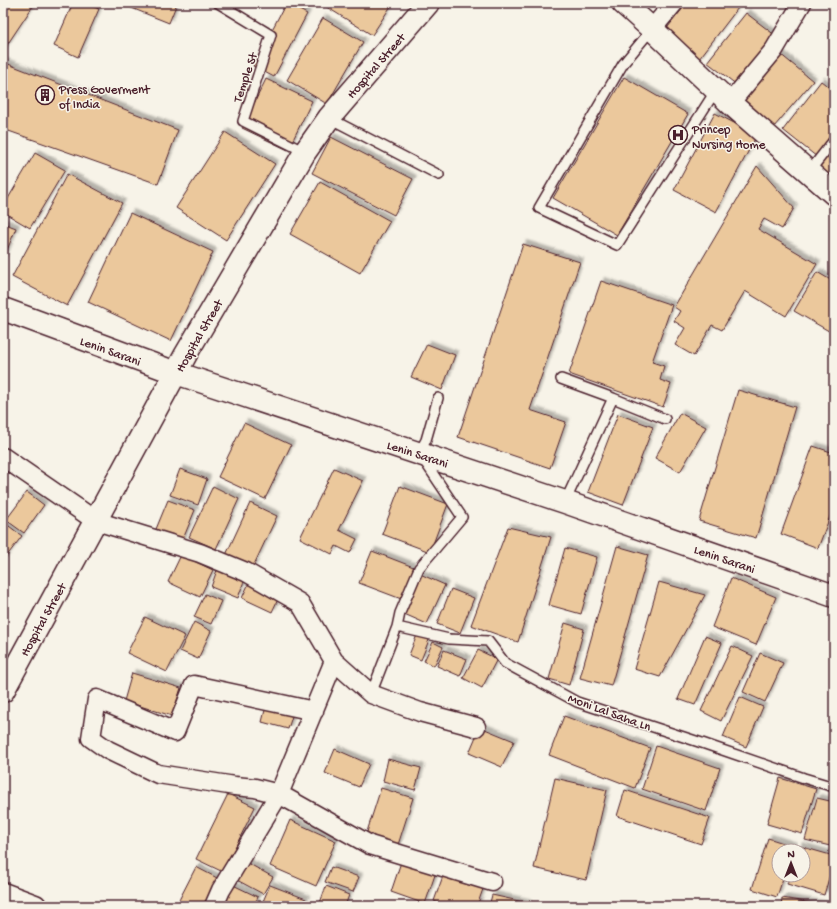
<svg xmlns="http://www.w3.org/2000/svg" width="837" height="909" font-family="'Gochi Hand',sans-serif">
  <defs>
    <filter id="shadow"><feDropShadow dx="3.5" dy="-3.5" stdDeviation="1" flood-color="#0004"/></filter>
  </defs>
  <rect width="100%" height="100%" fill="#f7f3e8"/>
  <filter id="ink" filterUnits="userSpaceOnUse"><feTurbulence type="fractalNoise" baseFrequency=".025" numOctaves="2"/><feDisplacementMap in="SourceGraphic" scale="8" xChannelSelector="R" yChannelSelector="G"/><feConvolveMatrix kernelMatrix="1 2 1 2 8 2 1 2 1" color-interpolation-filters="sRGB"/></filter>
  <g filter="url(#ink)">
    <!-- building -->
    <path fill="#ebc89c" stroke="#4a1f2b" filter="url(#shadow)" d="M3 3H35L3 51Z
      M73 3H84L99 9 78 57 54 46Z
      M119 3H177L169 23Z
      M286 3 307 14 274 77 253 66Z
      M320 3H386L391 6 372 35Z
      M687 3H731L738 8 699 59 664 32Z
      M746 13 776 36 737 85 707 62Z
      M323 18 363 42 327 104 287 80Z
      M779 53 813 81 774 127 741 99Z
      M3 62 178 130 158 184 3 129Z
      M624 77 688 114 617 235 553 198Z
      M266 79 312 101 288 150 242 128Z
      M821 81 834 91V135L817 157 783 130Z
      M715 113 757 135 716 212 674 190Z
      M225 132 275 164 226 240 176 208Z
      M331 137 413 179 394 215 312 173Z
      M834 145V189L812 172Z
      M35 153 65 170 30 228 3 212V207Z
      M757 166 794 208 782 229 764 219 758 229 817 264 786 316 745 291 722 330 712 325 694 356 675 345 685 328 674 321 680 311 674 307Z
      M67 174 122 203 67 306 12 277Z
      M320 182 390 221 360 273 290 234Z
      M130 213 213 252 171 341 88 302Z
      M3 223 16 228 3 260Z
      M523 244 580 262 530 410 566 422 550 468 458 437Z
      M817 272 834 282V334L794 311Z
      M601 281 672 305 652 362 664 366 660 380 671 384 663 407 569 374Z
      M427 344 455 355 442 390 411 377Z
      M738 390 795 407 756 538 699 521Z
      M680 413 706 427 680 472 655 458Z
      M618 414 653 427 623 505 588 492Z
      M244 423 291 445 265 499 218 477Z
      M813 446 834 453V506L818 548 781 534Z
      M334 468 363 481 339 530 357 539 350 553 336 546 332 554 300 538Z
      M180 469 207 479 198 505 170 495Z
      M213 486 239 499 216 549 189 537Z
      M400 486 448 504 430 552 382 534Z
      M27 492 44 505 24 533 6 520Z
      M168 500 195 510 181 544 154 534Z
      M250 503 277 516 252 569 225 557Z
      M5 523 22 536 3 561V526Z
      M508 527 551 537 518 642 471 625Z
      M617 546 648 555 611 686 580 678Z
      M565 548 597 557 581 614 549 605Z
      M372 551 416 568 404 600 359 583Z
      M181 555 213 570 200 597 168 582Z
      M217 570 244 581 238 598 211 587Z
      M420 574 445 585 427 624 402 613Z
      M731 578 776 597 756 645 712 627Z
      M659 582 705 595 660 677 634 669Z
      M249 583 279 597 272 612 242 598Z
      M451 589 474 598 460 633 437 624Z
      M205 594 221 601 211 624 194 617Z
      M145 617 185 636 167 672 127 653Z
      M194 622 211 631 198 659 180 651Z
      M565 623 584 629 569 685 549 679Z
      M417 635 429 640 421 660 409 655Z
      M705 636 722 643 695 705 678 699Z
      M433 642 443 647 434 666 424 661Z
      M732 646 753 656 721 721 701 711Z
      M444 650 467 659 460 676 437 666Z
      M478 650 497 659 482 688 463 678Z
      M760 653 783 663 765 702 743 692Z
      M132 673 181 688 172 716 124 701Z
      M740 697 763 707 746 747 723 737Z
      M266 706 293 713 288 729 262 722Z
      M564 716 650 748 635 788 549 755Z
      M480 727 514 741 502 767 469 753Z
      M656 746 720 768 706 811 642 789Z
      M335 749 369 764 359 787 325 773Z
      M388 759 421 768 415 790 383 781Z
      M555 778 607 790 586 880 534 868Z
      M780 778 816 789 802 834 767 824Z
      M381 788 413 798 397 848 365 838Z
      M625 790 710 818 701 844 617 816Z
      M228 794 255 807 223 872 196 859Z
      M817 798 834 802V832L830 846 805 840Z
      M290 820 336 841 316 886 270 866Z
      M768 838 793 846 792 851H779V875H784L777 897 752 889Z
      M799 846 834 856V861L824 895 787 884 790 875H803V851H797Z
      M402 859 436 872 425 904 391 892Z
      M244 861 273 877 263 894 235 879Z
      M196 867 221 880 208 906H176Z
      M331 867 359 877 353 892 325 882Z
      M443 876 483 889 477 906H450L434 901Z
      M231 884 258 897 254 906H236L223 900Z
      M270 885 306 899 303 906H261Z
      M326 886 349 895 345 906H328L320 903Z
      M492 895 528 903 527 906H489Z
      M782 898 824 905V906H781Z"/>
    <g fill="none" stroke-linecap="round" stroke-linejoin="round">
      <!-- lane casing -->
      <g stroke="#4a1f2b" stroke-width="12">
        <path id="lane" d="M218 3 271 35 243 121 305 152
          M652 29 623 64 539 208 617 245 716 90
          M329 118 439 175
          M809 172 834 140
          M561 379 613 398 665 419
          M565 502 613 398
          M397 627 449 639 488 641 505 663 577 702 702 743 804 778 834 787
          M371 694 397 627 400 613 419 568 462 517 419 453 426 440 438 398"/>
      </g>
      <!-- street casing -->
      <g stroke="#4a1f2b" stroke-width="21">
        <path id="street" d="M652 29 674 3
          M730 103 774 50 802 3
          M3 457 96 521 200 553 246 572 300 603 334 661 371 694 420 712 476 727
          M314 711 194 685 175 732 97 699 91 738 108 750 158 774 235 786 255 788 279 794 370 845 492 882
          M214 906 221 890 279 794 334 661"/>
      </g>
      <!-- secondary casing -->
      <g stroke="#4a1f2b" stroke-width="25">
        <path id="secondary" d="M623 3 652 29 730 103 834 194
          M3 309 176 373 565 502 834 596
          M3 691 186 354 305 152 329 118 428 3
          M3 894 35 906"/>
      </g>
      <!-- lane -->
      <use href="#lane" stroke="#f7f3e8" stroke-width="9"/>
      <!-- street -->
      <use href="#street" stroke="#f7f3e8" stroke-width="18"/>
      <!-- secondary -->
      <use href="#secondary" stroke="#f7f3e8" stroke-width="22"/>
    </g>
  </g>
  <!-- icons -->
  <defs>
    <g id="building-ring" transform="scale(1)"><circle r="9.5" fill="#f7f3e8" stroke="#4a1f2b" stroke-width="1.5"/><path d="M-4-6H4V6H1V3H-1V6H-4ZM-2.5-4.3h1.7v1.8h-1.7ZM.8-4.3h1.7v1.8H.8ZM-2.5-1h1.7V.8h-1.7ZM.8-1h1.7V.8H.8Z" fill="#4a1f2b"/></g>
    <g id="hospital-ring" transform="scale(1)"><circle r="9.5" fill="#f7f3e8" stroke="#4a1f2b" stroke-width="1.5"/><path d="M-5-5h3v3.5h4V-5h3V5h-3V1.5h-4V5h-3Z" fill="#4a1f2b"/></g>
  </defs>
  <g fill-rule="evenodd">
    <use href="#building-ring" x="45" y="95"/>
    <use href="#hospital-ring" x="678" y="135"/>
  </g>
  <g text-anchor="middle" stroke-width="3" stroke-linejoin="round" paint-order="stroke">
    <!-- street labels -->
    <g font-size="13" fill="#4a1f2b" stroke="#f7f3e8">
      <text transform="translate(375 65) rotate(-49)" y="5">Hospital Street</text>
      <text transform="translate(244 77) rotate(-71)" y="5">Temple St</text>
      <text transform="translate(198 335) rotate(-60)" y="5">Hospital Street</text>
      <text transform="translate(111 350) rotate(20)" y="5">Lenin Sarani</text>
      <text transform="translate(418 453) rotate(18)" y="5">Lenin Sarani</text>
      <text transform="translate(725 558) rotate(19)" y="5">Lenin Sarani</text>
      <text transform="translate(42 619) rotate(-61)" y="5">Hospital Street</text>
      <text transform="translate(610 711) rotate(20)" y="5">Moni Lal Saha Ln</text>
    </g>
    <!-- poi labels -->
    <g font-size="13" fill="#4a1f2b" stroke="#f7f3e8" text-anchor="start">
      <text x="59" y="93">Press Goverment<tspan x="59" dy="15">of India</tspan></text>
      <text x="692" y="133">Princep<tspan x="692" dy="15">Nursing Home</tspan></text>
    </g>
  </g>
  <!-- margin -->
  <rect width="837" height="909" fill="none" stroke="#f7f3e8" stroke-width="16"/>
  <rect x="8" y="8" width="821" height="893" fill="none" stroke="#4a1f2b" stroke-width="1.5" filter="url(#ink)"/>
  <!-- north arrow -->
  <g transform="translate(791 863)"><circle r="19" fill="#f7f3e8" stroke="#b29e9c"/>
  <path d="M0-3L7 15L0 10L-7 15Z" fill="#4a1f2b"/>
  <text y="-6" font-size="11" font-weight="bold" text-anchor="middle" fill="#4a1f2b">N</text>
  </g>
</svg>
